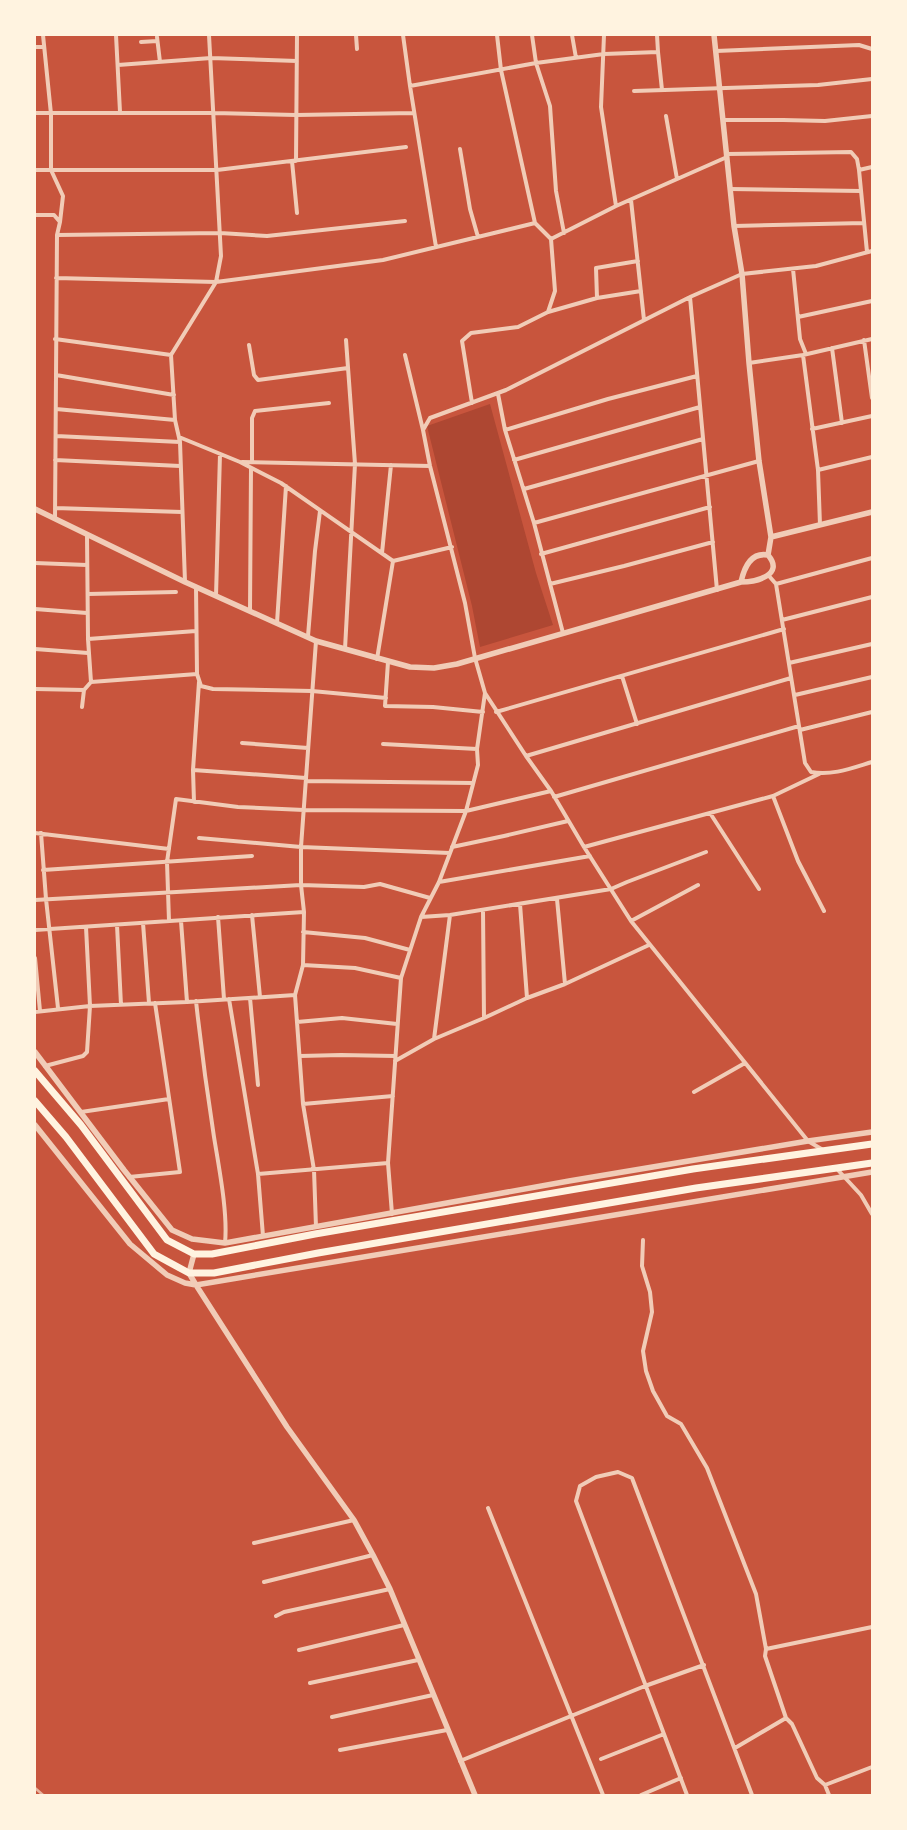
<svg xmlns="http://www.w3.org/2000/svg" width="907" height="1830" font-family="Merriweather,serif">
  <rect width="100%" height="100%" fill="#c8553d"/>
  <!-- green -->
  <path fill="#ae4732" d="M490 404 536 573 553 625 480 647 472 606 427 426Z"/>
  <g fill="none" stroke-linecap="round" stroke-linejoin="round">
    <!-- minor -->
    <path stroke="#f1ccb7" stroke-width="4" d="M43 35 51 114V170L63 196 60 222 57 235 55 519
      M116 35 120 112
      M356 35 357 49
      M403 35 410 86 436 247
      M532 35 536 63 550 106 556 191 564 233
      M572 35 576 58
      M604 35 601 107 616 206
      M157 37 160 62
      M141 42 157 41
      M35 47H44
      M716 51 859 45 872 49
      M658 52 662 90
      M118 65 211 58 297 61
      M410 86 536 63 604 54 658 52 657 35
      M634 91 818 85 872 79
      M35 113H214L296 115 414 113
      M666 116 677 179
      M723 120H783L825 121 872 116
      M460 149 470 209 478 237
      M727 154 851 152 857 159 859 170 867 252
      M292 161 297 213
      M296 161 297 35
      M35 170H217L406 147
      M859 170 872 167
      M730 189 861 191
      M631 200 644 320
      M35 215H54L60 222
      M734 226 864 223
      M57 235 220 233 267 236 405 221
      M551 239 616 206 727 157
      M793 269 800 339 806 354
      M56 278 216 282 383 260 535 223
      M690 297 717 590
      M597 298 596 268 638 261
      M548 312 597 298 641 291
      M798 317 872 301
      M55 339 171 355
      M864 340 872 398
      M249 345 254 375 258 380 348 368
      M832 348 842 423
      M405 355 423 430
      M803 355 818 470 820 525
      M749 363 803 355 872 339
      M56 375 174 395
      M498 394 505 430 534 523 563 633
      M472 403 462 341 471 333 518 327 548 312 555 291 551 239 535 223 501 70 497 35
      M56 409 175 420
      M812 429 872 416
      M505 430 608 399 697 376
      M56 436 180 442
      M179 437 240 462 281 483 393 561
      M55 460 180 466
      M514 460 700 407
      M242 462 430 466
      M252 462V418L255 411 329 403
      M818 470 872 457
      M524 489 703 439
      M55 508 182 512
      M534 523 759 461
      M382 553 391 465
      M541 554 710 507
      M393 561 452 547
      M35 563 87 565
      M769 576 776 584 805 763 811 772C832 776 852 768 872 762
      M185 582 180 442 175 420 171 355 216 282 221 256 209 35
      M550 584 624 566 713 542
      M776 584 872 558
      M196 587 197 674 201 686 213 689 312 691 386 698
      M88 594 176 592
      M216 596 220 454
      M35 609 87 613
      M250 611 251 468
      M782 620 872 597
      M277 623 286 486
      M308 636 315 551 320 511
      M88 639 196 631
      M316 641 301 847V885L304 912 303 965 295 995 303 1104 314 1170 316 1227
      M35 649 88 653
      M345 649 355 464 346 340
      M377 659 393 561
      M388 662 385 706 433 707 483 712
      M789 663 872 644
      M622 676 637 724
      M91 682 197 674
      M35 689 84 690
      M795 695 872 677
      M82 707 84 690 91 682 88 639 87 535
      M496 712 784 629
      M800 730 872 712
      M242 743 308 748
      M383 744 477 749
      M526 756 791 678
      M193 770 306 778
      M306 781 473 783
      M773 796 798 861 824 911
      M554 797 799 726
      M194 802 193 770 199 682
      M710 813 759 889
      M35 833 169 849
      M41 833 46 899 58 1008
      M199 838 301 847 450 853
      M452 847 504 836 568 821
      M584 847 773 796 819 774
      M43 870 252 856
      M439 882 590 856
      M557 899 565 984
      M35 900 301 885 364 887 380 884 430 898
      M520 904 527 998
      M483 910 484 1018
      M252 915 260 997
      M218 917 224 999
      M421 917 450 915 611 889 627 882 706 852
      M169 921 167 862 176 799 238 807 304 810 466 811 551 791
      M181 921 187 1002
      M631 921 698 885
      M143 923 149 1003
      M117 925 121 1005
      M35 930 304 912
      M303 932 365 938 410 950
      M35 958 40 1011
      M303 965 355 968 401 978
      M250 998 258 1085
      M229 999 258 1174 263 1236
      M196 1001C201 1047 207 1092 214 1137 219 1168 228 1213 225 1243
      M35 1012 90 1006 187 1002 295 995
      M297 1022 342 1018 397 1024
      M434 1039 450 915
      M300 1056 341 1055 395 1056
      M395 1061 434 1039 484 1018 527 998 565 984 649 945
      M45 1066 83 1056 87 1052 90 1006 86 927
      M694 1092 745 1063
      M303 1104 393 1096
      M81 1112 169 1099
      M823 1150 808 1141 631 921 584 847 551 791 526 756 485 693 475 658 465 603 430 466 423 430 430 418 506 390 690 297 742 274 816 266 872 251
      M837 1169 861 1195 872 1214
      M258 1174 388 1163
      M129 1177 180 1172 155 1003
      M392 1214 388 1163 401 978 421 917 439 882 466 811 478 765 477 749 485 693
      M643 1240 642 1266 650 1292 652 1312 643 1351 646 1371 653 1391 667 1416 681 1424 707 1468 756 1594 766 1649 765 1656 786 1718 792 1724 817 1778 825 1785 829 1795
      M488 1508 603 1795
      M254 1543 354 1520
      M264 1582 373 1555
      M276 1616 284 1612 390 1589
      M766 1649 872 1627
      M299 1650 404 1625
      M310 1683 418 1660
      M332 1717 433 1695
      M735 1748 786 1718
      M340 1750 447 1730
      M601 1759 664 1734
      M460 1761 645 1686 704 1665
      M825 1785 872 1767
      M641 1795 681 1778
      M687 1795 576 1501 580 1486 596 1477 618 1472 632 1478 752 1795"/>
    <!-- tertiary -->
    <path stroke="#f1ccb7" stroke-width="5.5" d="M714 35 734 226 742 274 749 363 759 461 771 537 768 555
      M35 509 185 582 316 641 410 667 434 668 457 664 741 582C756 582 785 575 768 555 751 552 744 568 741 582
      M771 537 872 512
      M35 1052 124 1170 172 1230 192 1239 225 1243 569 1181 808 1141 872 1132
      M35 1125 130 1244 167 1275 185 1283 196 1285 872 1172
      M194 1254 189 1273 196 1285 287 1427 354 1520 373 1555 390 1589 475 1795"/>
    <!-- trunk -->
    <path stroke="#fff3e0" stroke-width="7" d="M35 1071 81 1125 167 1240 194 1254H212L315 1234 693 1169 872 1144
      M35 1101 66 1137 154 1254 189 1273H214L318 1253 696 1188 872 1163"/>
    <!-- rail -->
    <path stroke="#e9b49f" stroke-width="2.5" d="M35 1788 43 1795"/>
  </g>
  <!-- border -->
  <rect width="907" height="1830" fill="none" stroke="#fff3e0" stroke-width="72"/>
</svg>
